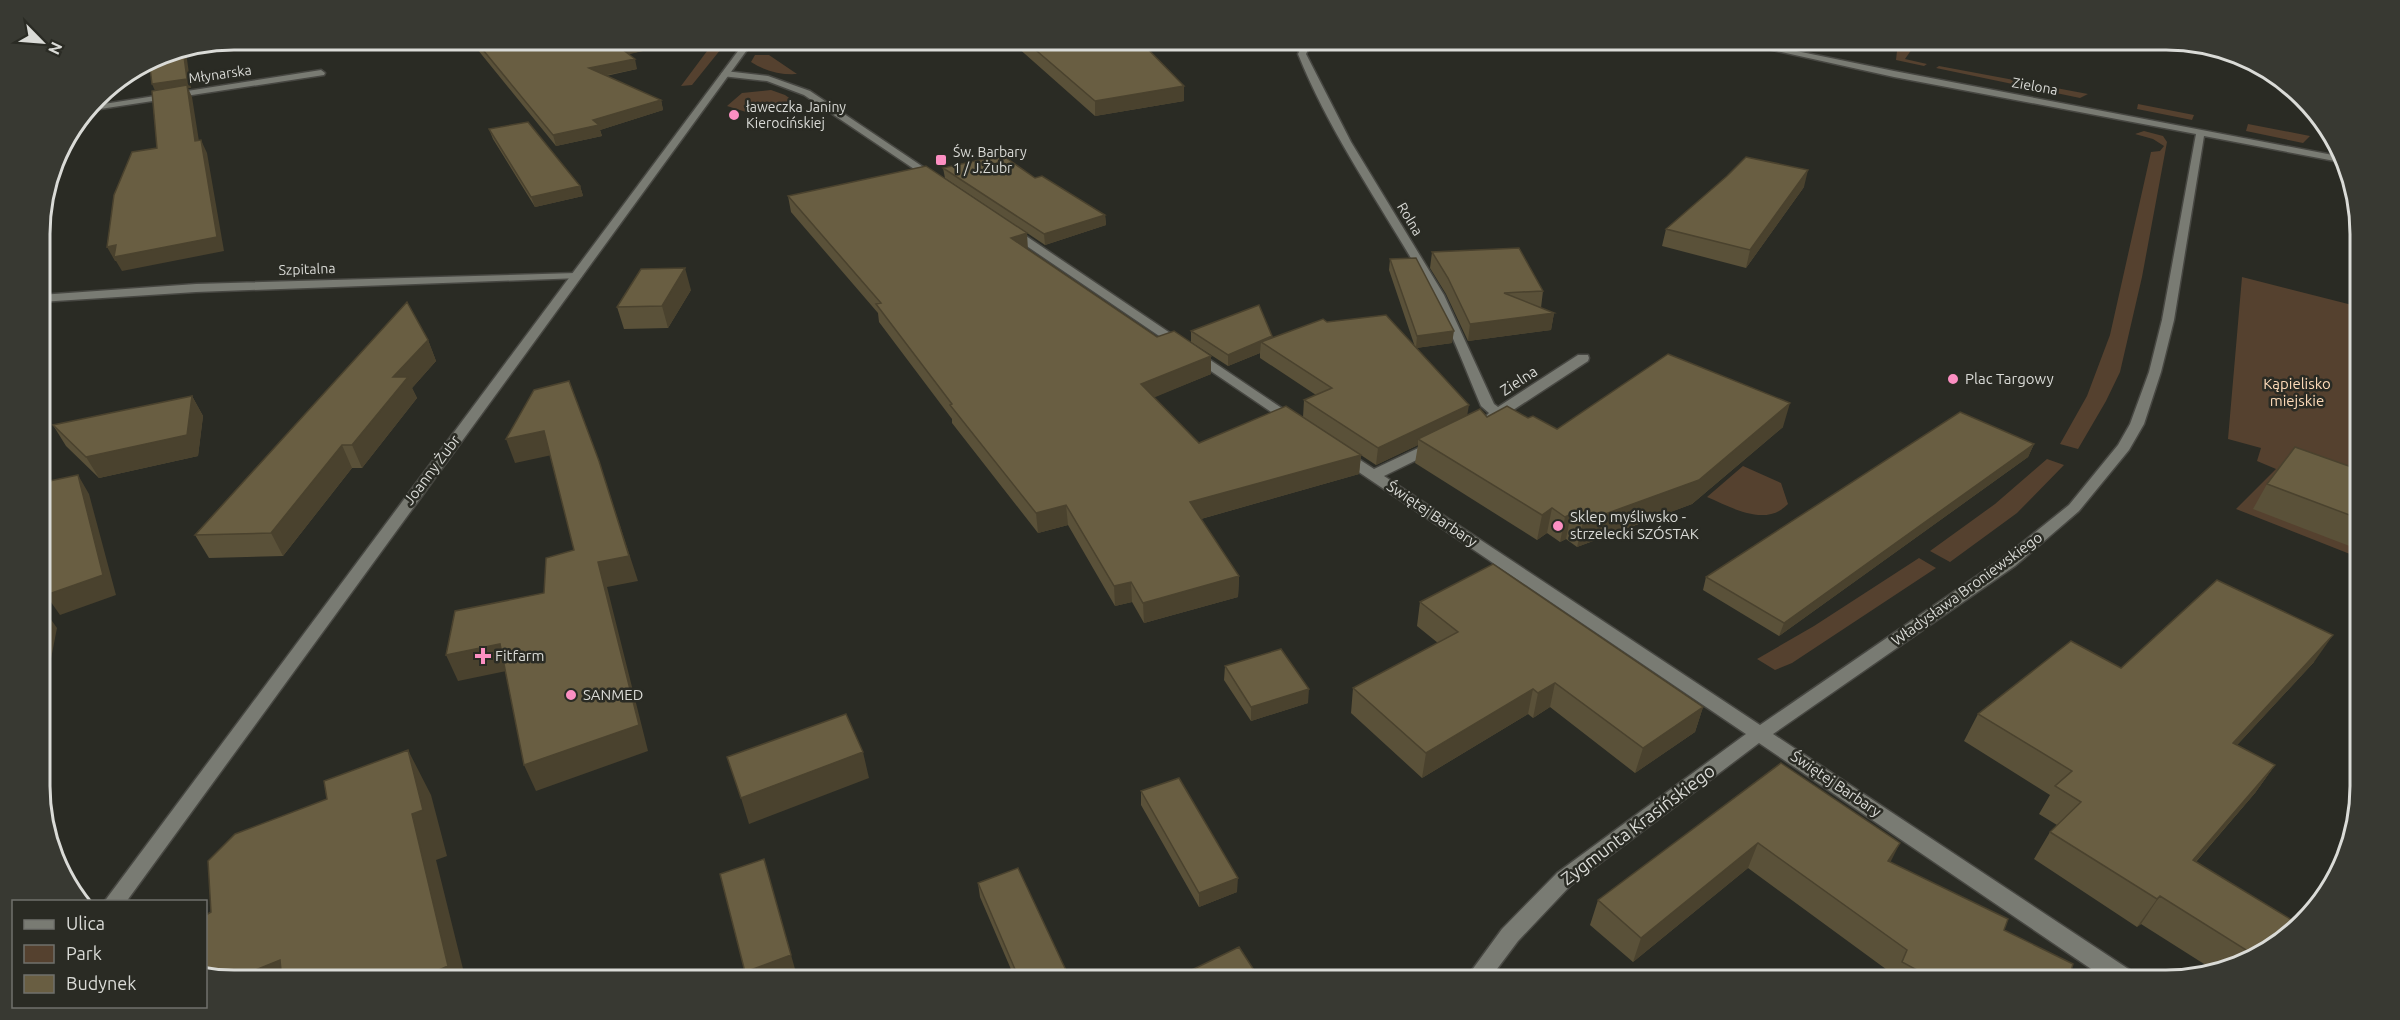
<svg xmlns="http://www.w3.org/2000/svg" width="2400" height="1020" font-family="Ubuntu,sans-serif">
  <rect width="100%" height="100%" fill="#2a2b24"/>
  <!-- green -->
  <path fill="#55412f" d="M716 39 720 41 721 49 692 85 681 86Z
    M1896 39H1919L1905 59 1927 64 1924 66 1896 60 1897 51 1892 43Z
    M755 55H769L797 74C781 75 765 71 751 62Z
    M1939 66 2088 94 2080 98 1936 68Z
    M771 90 785 95 805 109 746 112 727 106 742 93Z
    M2138 104 2194 115 2192 120 2137 109Z
    M2248 124 2310 136 2303 143 2246 131Z
    M2144 131 2163 136 2167 142 2142 277 2120 372 2106 401 2078 449 2060 444 2087 396 2110 335 2151 152 2160 151 2164 146 2153 139 2135 134Z
    M2242 277 2360 307V558L2236 509 2276 469 2257 461 2261 448 2228 439Z
    M2047 459 2064 465 2017 513 1950 562 1930 551 1995 504Z
    M1743 466 1781 483 1788 504C1765 528 1731 507 1707 497Z
    M1919 558 1936 568 1792 663 1775 670 1757 659 1814 626Z"/>
  <g fill="none" stroke-linecap="round" stroke-linejoin="round">
    <!-- stream -->
    <path fill="#758b80" fill-rule="evenodd" d="M1902 39H1910L1903 45 1899 43Z"/>
    <!-- minor casing -->
    <g stroke="#474742" stroke-width="3">
      <path id="minor" d="M1305 39H1313L1306 54 1351 142 1444 295 1494 404 1498 407 1578 355H1588L1589 358 1588 361 1504 416 1493 420 1488 419 1486 416 1489 413 1481 406C1465 369 1451 329 1431 293 1387 213 1332 139 1298 54Z
        M1723 39H1738L1894 71 2338 156 2340 162 2204 136 2174 320 2161 372 2144 424 2129 450 2079 511 2015 566 1773 734 2136 974 2139 981H2109L1759 743 1571 885 1518 941 1488 981H1464L1502 929 1557 873 1746 734 1338 458 1336 455 1338 452H1348L1374 469 1429 443H1439L1441 446 1439 449 1384 476 1760 725 2003 558 2069 505 2118 445 2130 424 2149 372 2162 320 2196 134 1894 77Z
        M321 70 325 73 324 75 87 111 91 106Z
        M725 71 768 76 810 91 941 179 932 181 804 95 767 81 722 76 721 74Z
        M1010 227 1014 228 1301 421 1294 425 1289 424 1006 232 1005 230Z
        M576 273 582 276 580 278 196 292 40 302V295L196 284Z"/>
    </g>
    <!-- tertiary casing -->
    <g stroke="#474742" stroke-width="3">
      <path id="tertiary" d="M747 39H755L126 902H104Z"/>
    </g>
    <!-- minor -->
    <use href="#minor" fill="#797b73" fill-rule="evenodd"/>
    <!-- tertiary -->
    <use href="#tertiary" fill="#797b73" fill-rule="evenodd"/>
  </g>
  <!-- wall -->
  <path fill="#5a5139" d="M469 39H669L670 45 628 54 637 69 606 76 661 100 663 110 600 130 602 136 556 146Z
    M1008 39H1138L1184 86V101L1095 116Z
    M489 129 580 186 583 196 535 207 493 139Z
    M943 168 1035 178 1105 215 1106 225 1045 245 945 178Z
    M1804 187 1746 268 1662 246 1666 229Z
    M788 196 1028 250 1211 374 1154 397 1199 443 1361 455 1359 474 1201 519 1239 576 1238 597 1144 623 1132 602 1115 606 1068 525 1038 533 952 423V419L879 322 878 313 791 212Z
    M1432 252 1543 291 1541 308 1554 313 1551 330 1468 341 1446 294 1430 268Z
    M1390 259 1452 343 1416 348 1467 415 1528 418 1557 429 1783 427 1692 504 1577 547 1566 539 1560 542 1547 533 1537 540 1415 463 1418 445 1376 465 1303 417 1304 400 1316 395 1260 358V353L1228 366 1191 342V331L1272 336V338L1327 322 1415 347 1389 270Z
    M691 290 668 328 624 329 617 307Z
    M428 340 436 361 412 388 417 398 362 468H352L283 556 209 558 195 535Z
    M192 396 203 416 198 456 99 478 66 446 53 425Z
    M2034 444 2028 457 1779 636 1703 590 1706 577Z
    M2360 470V550L2253 509 2267 484Z
    M1420 602 1703 707 1695 732 1635 773 1550 707 1533 718 1528 714 1422 778 1351 713 1353 688 1438 643 1417 626Z
    M2314 662 2237 745 2275 765 2255 793 2196 862 2275 948 2212 969 2141 924 2137 927 2034 859 2050 832 2057 825 2039 814 2050 795 1964 741 1978 714 2121 668Z
    M1225 666 1308 703 1251 721 1224 680Z
    M1781 763 1890 862 2004 930 2068 981H1891L1894 975 1748 868 1633 962 1590 925 1598 900Z
    M1141 791 1237 892 1199 907 1141 805Z
    M978 883 1071 981H1016L980 897Z"/>
  <!-- shaded-wall -->
  <path fill="#4a422e" d="M652 39H669L670 45 621 56 618 46Z
    M183 49H184L186 52 191 88H188L192 97 201 154 156 93 152 84Z
    M635 59 637 69 592 78 589 68Z
    M1184 86V101L1095 116V101Z
    M661 100 663 110 600 130 602 136 556 146 553 135 593 120Z
    M201 140 207 153 224 251 122 271 116 261H115L107 247Z
    M1808 170 1804 187 1746 268 1750 250Z
    M580 186 583 196 535 207 531 197Z
    M1105 215 1106 225 1045 245 1044 234Z
    M1027 233 1028 250 1011 238Z
    M685 268 691 290 668 328 662 306Z
    M1554 313 1551 330 1468 341 1470 324Z
    M1454 331 1452 343 1416 348 1417 336Z
    M1272 336V348L1261 342 1260 353 1228 366V355Z
    M428 340 436 361 412 388 417 398 362 468 352 445 393 377Z
    M1211 356V374L1141 403V384Z
    M192 396 203 416 198 456 99 478 86 457Z
    M1790 403 1783 427 1692 504 1577 547 1583 522Z
    M1469 405 1466 422 1418 439V445L1376 465 1378 448Z
    M544 431 552 455 515 463 506 439Z
    M2034 444 2028 457 1779 636 1784 623Z
    M342 445 352 468 283 556 271 533Z
    M1361 455 1359 474 1190 522V502Z
    M599 461 638 581 607 587 648 751 536 791 524 765 598 562Z
    M78 475 89 494 116 595 60 615 46 595Z
    M1066 505 1068 525 1038 533 1036 513Z
    M1552 508 1547 533 1537 540 1542 515Z
    M1571 514 1566 539 1560 542 1565 517Z
    M1239 576 1238 597 1144 623 1143 603Z
    M1131 582 1132 602 1115 606 1114 586Z
    M40 604 57 628 49 669 40 672Z
    M2333 635 2314 662 2214 770 2233 743Z
    M500 644 511 670 458 681 446 655Z
    M1555 683 1550 707 1533 718 1538 693Z
    M1309 689 1308 703 1251 721V707Z
    M1533 689 1528 714 1422 778 1426 753Z
    M1703 707 1695 732 1635 773 1643 748Z
    M408 750 431 795 447 856 436 860 466 981H426L412 814Z
    M863 752 869 778 749 824 741 798Z
    M2275 765 2255 793 2173 888 2193 860Z
    M1758 843 1748 868 1633 962 1641 938Z
    M1900 843 1888 867V861Z
    M768 873 795 969 763 981H748L745 972Z
    M1238 878 1237 892 1199 907V893Z
    M2160 896 2141 924 2137 927 2157 899Z
    M280 960 294 981 231 980Z"/>
  <!-- building -->
  <path fill="#695e42" stroke="#4a422e" stroke-width="1.5" d="M474 39H652L618 46 635 59 589 68 661 100 593 120 599 125 553 135Z
    M1023 39H1138L1184 86 1095 101Z
    M183 49 187 79 152 84 149 60 160 54Z
    M187 85 195 141 201 140 217 237 114 257 116 245 107 247 114 195 132 152 157 148 152 91Z
    M528 122 580 186 531 197 489 129Z
    M1002 155 1035 178 1042 176 1105 215 1044 234 943 168Z
    M1746 157 1808 170 1750 250 1666 229 1727 176Z
    M926 166 1027 233 1011 238 1157 337 1174 331 1211 356 1141 384 1199 443 1286 406 1361 455 1190 502 1239 576 1143 603 1131 582 1114 586 1066 505 1036 513 950 405 952 404 876 304 881 303 788 196Z
    M1519 248 1543 291 1504 293 1554 313 1470 324 1448 278 1432 252Z
    M1416 258 1454 331 1417 336 1390 259Z
    M685 268 662 306 617 307 641 269Z
    M407 302 428 340 393 377H408L352 445H342L271 533 195 535Z
    M1259 305 1272 336 1228 355 1191 331Z
    M1386 315 1469 405 1378 448 1304 400 1332 388 1261 342 1323 319 1327 322Z
    M1668 354 1790 403 1699 480 1583 522 1571 514 1565 517 1552 508 1542 515 1418 439 1480 409 1487 417 1507 406 1528 418 1533 416 1557 429Z
    M569 381 599 461 629 556 598 562 639 725 524 765 500 644 446 655 455 611 544 593 546 558 574 550 544 431 506 439 534 390Z
    M192 396 187 435 86 457 53 425Z
    M1960 412 2034 444 1784 623 1706 577Z
    M2295 447 2360 470V519L2267 484Z
    M78 475 103 575 46 595 40 568V483Z
    M1493 564 1703 707 1643 748 1555 683 1538 693 1533 689 1426 753 1353 688 1458 632 1420 602Z
    M2217 580 2333 635 2233 743 2275 765 2193 860 2300 925 2275 948 2254 955 2160 896 2157 899 2050 832 2081 802 2055 786 2072 771 1978 714 2071 641 2121 668Z
    M1281 649 1309 689 1251 707 1225 666Z
    M846 714 863 752 741 798 727 757Z
    M408 750 423 810 412 814 448 966 425 976 426 981H282L280 960 231 980 206 975V915L211 912 208 861 235 834 327 799 324 781Z
    M1781 763 1900 843 1888 861 2008 919 2004 930 2073 964 2068 981H1937L1902 962 1907 950 1758 843 1641 938 1598 900Z
    M1179 778 1238 878 1199 893 1141 791Z
    M764 859 791 955 745 972 720 874Z
    M1018 868 1071 981H1020L978 883Z
    M1239 947 1261 981H1169Z"/>
  <!-- markers -->
  <g fill="#fc8fc2" stroke="#2a2b24" stroke-width="2">
    <circle cx="734" cy="115" r="6"/>
    <rect x="935" y="154" width="12" height="12" rx="3"/>
    <circle cx="1953" cy="379" r="6"/>
    <circle cx="1558" cy="526" r="6"/>
    <path d="M480 647h6v6h6v6h-6v6h-6v-6h-6v-6h6z"/>
    <circle cx="571" cy="695" r="6"/>
  </g>
  <g text-anchor="middle" stroke-width="5" stroke-linejoin="round" paint-order="stroke">
    <!-- far-street labels -->
    <g font-size="14" fill="#dadbd7" stroke="#2a2b24">
      <text transform="translate(220 74) rotate(-8)" y="5">Młynarska</text>
      <text transform="translate(2035 86) rotate(10)" y="5">Zielona</text>
      <text transform="translate(1410 219) rotate(59)" y="5">Rolna</text>
      <text transform="translate(307 269) rotate(-2)" y="5">Szpitalna</text>
    </g>
    <!-- far-poi labels -->
    <g font-size="14" fill="#dadbd7" stroke="#2a2b24" text-anchor="start">
      <text x="746" y="112">ławeczka Janiny<tspan x="746" dy="16">Kierocińskiej</tspan></text>
      <text x="953" y="157">Św. Barbary<tspan x="953" dy="16">1 / J.Żubr</tspan></text>
    </g>
    <!-- poi labels -->
    <g font-size="15" fill="#dadbd7" stroke="#2a2b24" text-anchor="start">
      <text x="1965" y="384">Plac Targowy</text>
      <text x="1570" y="522">Sklep myśliwsko -<tspan x="1570" dy="17">strzelecki SZÓSTAK</tspan></text>
      <text x="495" y="661">Fitfarm</text>
      <text x="583" y="700">SANMED</text>
    </g>
    <!-- street labels -->
    <g font-size="15" fill="#dadbd7" stroke="#2a2b24">
      <text transform="translate(1519 381) rotate(-33)" y="5">Zielna</text>
      <text transform="translate(432 470) rotate(-53)" y="5">Joanny Żubr</text>
      <text transform="translate(1432 514) rotate(34)" y="5">Świętej Barbary</text>
      <text transform="translate(1967 589) rotate(-36)" y="5">Władysława Broniewskiego</text>
      <text transform="translate(1836 784) rotate(34)" y="5">Świętej Barbary</text>
    </g>
    <!-- park labels -->
    <g font-size="15" fill="#fddab8" stroke="#2a2b24">
      <text x="2297" y="389">Kąpielisko<tspan x="2297" dy="17">miejskie</tspan></text>
    </g>
    <!-- near-street labels -->
    <g font-size="18" fill="#dadbd7" stroke="#2a2b24">
      <text transform="translate(1638 825) rotate(-37)" y="6">Zygmunta Krasińskiego</text>
    </g>
  </g>
  <!-- crop -->
  <path d="M0 0H2400V1020H0ZM234 50H2166A184 184 0 0 1 2350 234V786A184 184 0 0 1 2166 970H234A184 184 0 0 1 50 786V234A184 184 0 0 1 234 50Z" fill="#383932" fill-rule="evenodd"/>
  <path fill="none" stroke="#dadbd7" stroke-width="3" d="M234 50H2166A184 184 0 0 1 2350 234V786A184 184 0 0 1 2166 970H234A184 184 0 0 1 50 786V234A184 184 0 0 1 234 50Z"/>
  <!-- legend -->
  <rect x="12" y="900" width="195" height="108" fill="#2a2b24" stroke="#70716c" stroke-width="1.5"/>
  <rect x="24" y="920" width="30" height="9" fill="#797b73" stroke="#70716c" stroke-width="1.5"/>
  <text x="66" y="930" font-size="18" fill="#dadbd7">Ulica</text>
  <rect x="24" y="945" width="30" height="18" fill="#55412f" stroke="#70716c" stroke-width="1.5"/>
  <text x="66" y="960" font-size="18" fill="#dadbd7">Park</text>
  <rect x="24" y="975" width="30" height="18" fill="#695e42" stroke="#70716c" stroke-width="1.5"/>
  <text x="66" y="990" font-size="18" fill="#dadbd7">Budynek</text>
  <!-- north arrow -->
  <g transform="translate(42 42) rotate(115)" stroke="#2a2b24" stroke-width="4.5" paint-order="stroke">
  <path d="M0-4.5L10 22L0 15L-10 22Z" fill="#dadbd7"/>
  <text y="-9" font-size="16" font-weight="bold" text-anchor="middle" fill="#dadbd7">N</text>
  </g>
</svg>
